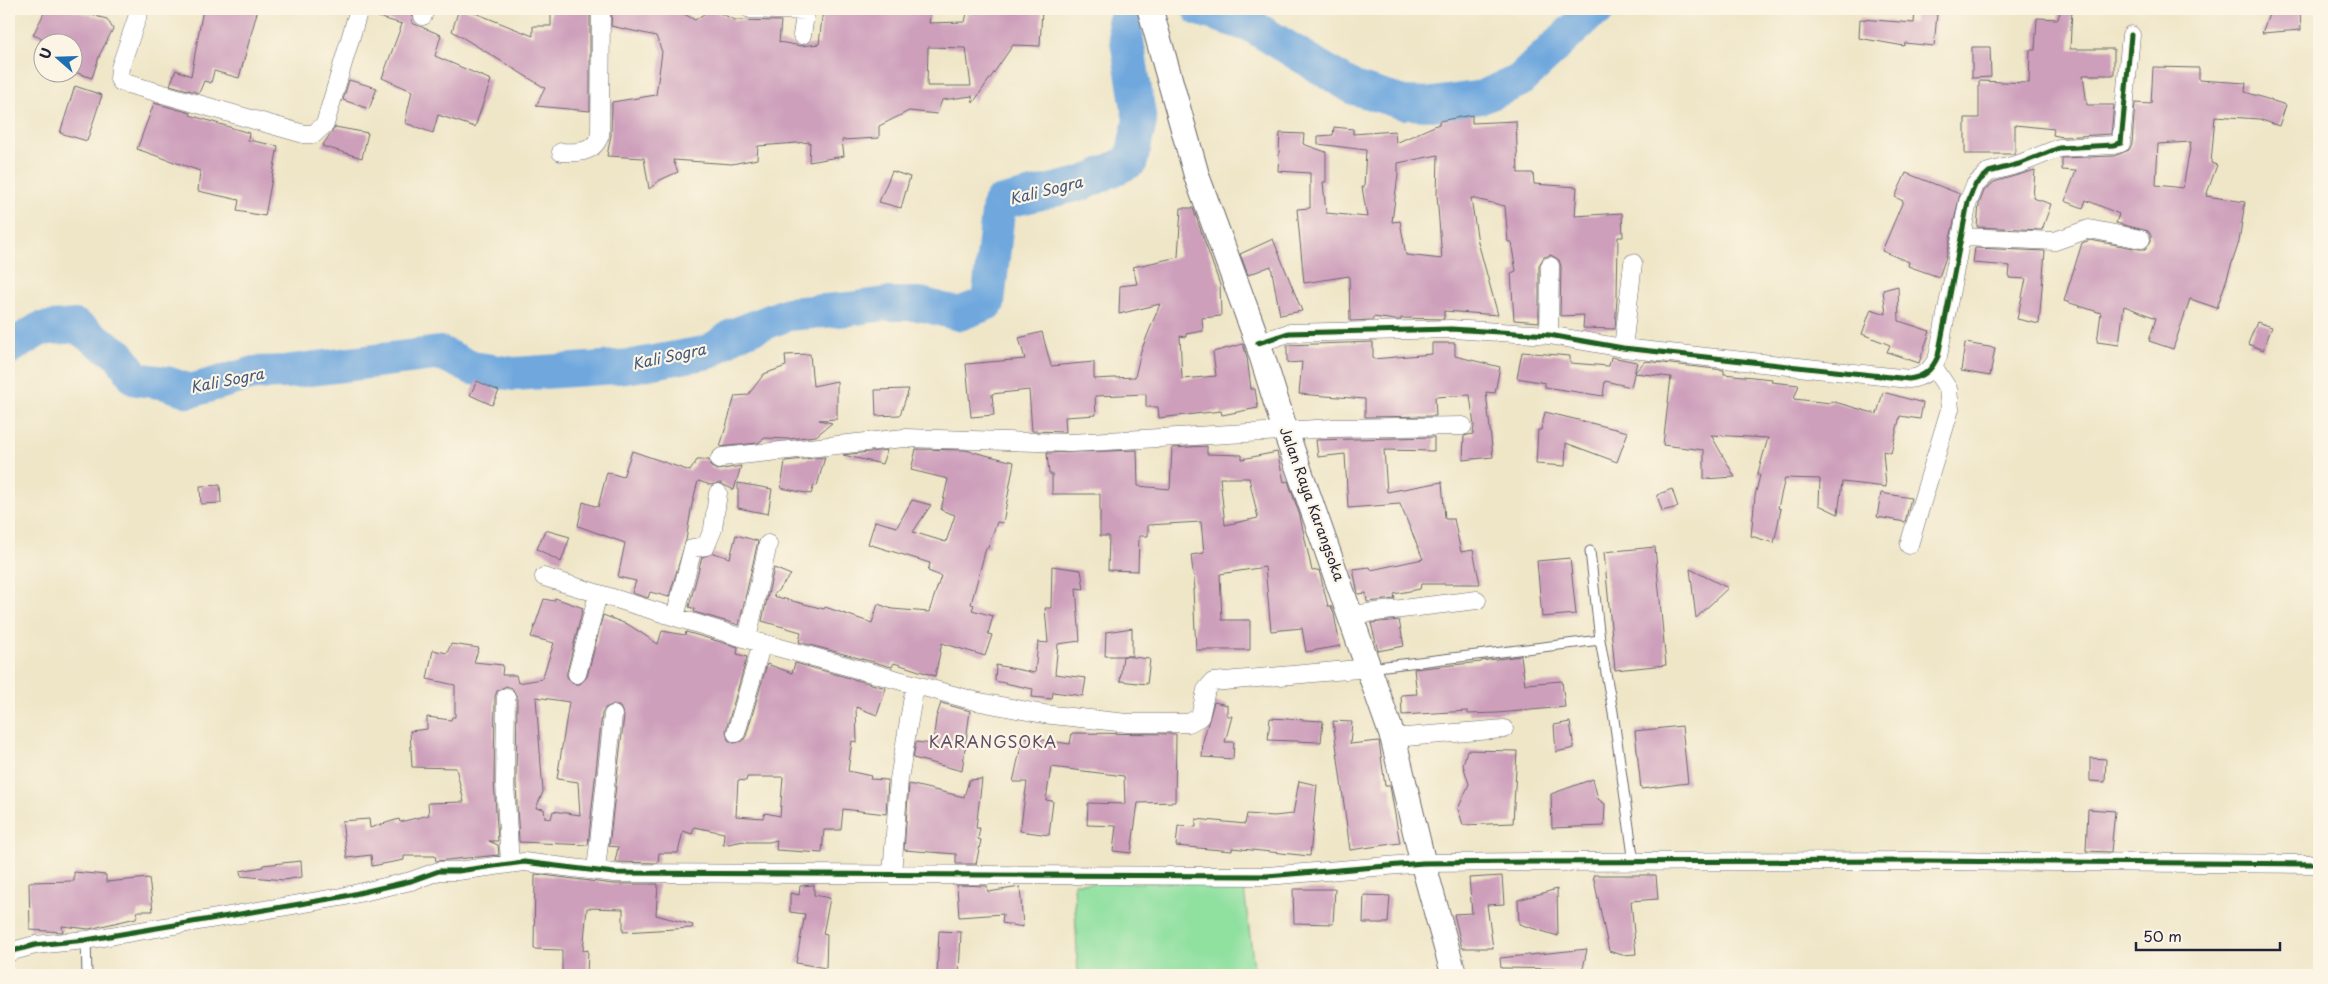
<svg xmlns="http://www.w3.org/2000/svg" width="2328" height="984" font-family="'Playpen Sans',sans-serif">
  <rect width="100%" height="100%" fill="#fcf5e5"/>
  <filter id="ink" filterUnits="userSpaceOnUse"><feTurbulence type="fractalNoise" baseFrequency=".02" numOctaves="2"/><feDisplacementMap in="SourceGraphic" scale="10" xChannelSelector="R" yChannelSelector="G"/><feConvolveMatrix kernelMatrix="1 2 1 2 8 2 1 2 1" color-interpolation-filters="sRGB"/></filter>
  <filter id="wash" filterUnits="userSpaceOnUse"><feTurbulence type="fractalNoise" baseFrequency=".0096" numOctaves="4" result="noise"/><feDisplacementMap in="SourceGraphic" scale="20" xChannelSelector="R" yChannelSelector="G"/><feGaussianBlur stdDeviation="1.12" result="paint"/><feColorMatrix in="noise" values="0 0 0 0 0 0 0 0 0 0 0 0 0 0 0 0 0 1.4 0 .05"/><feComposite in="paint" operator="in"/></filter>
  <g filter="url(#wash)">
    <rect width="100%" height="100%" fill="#efe6c8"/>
    <!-- green -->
    <path fill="#90e0a0" stroke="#59816e" d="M1243 882 1255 975H1078L1074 883Z"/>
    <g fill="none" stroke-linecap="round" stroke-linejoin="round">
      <!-- river -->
      <path stroke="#70a8de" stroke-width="34" d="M1199 9 1252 26 1354 88 1404 103 1433 104 1482 97 1519 81 1591 13 1599 9
        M9 348 40 329 76 326 119 355 136 379 166 383 190 391 254 373 285 372 441 353 472 368 514 374 632 366 709 352 734 335 788 314 849 309 885 304H920L959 314 988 303 999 203 1084 183 1131 161 1140 121 1124 22 1130 9"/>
    </g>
    <g id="blocks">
      <!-- building -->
      <path fill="#cd9fbb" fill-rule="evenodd" d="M46 9H67L107 19 113 29 100 54 92 78 72 71V42H41V38L33 35Z
        M203 9H258L239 78 214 71 211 83 204 81 199 93 170 85 176 70 191 76Z
        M369 9H413L412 23 441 35 435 56 491 80 475 127 438 115 433 133 405 123 412 91 382 78 402 24 368 14Z
        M459 9H465L533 36V26H551V9H590V111L536 106 545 88 452 31Z
        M612 9H675L695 20 711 9 735 20 781 21 779 42 801 46 819 44 823 9 850 12 851 9H931L929 23 965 22 968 9H973L977 13 1042 9 1040 46 1013 45 973 103 972 96 942 100 937 114 909 111 879 126V138L842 140 844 156 809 162 810 142 758 146 757 159 732 164 673 160 678 172 660 180 649 189 644 158 607 156 611 135 612 102 656 95 662 52 656 36 611 26ZM928 47 966 48 971 86H927Z
        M2061 9H2072L2070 49H2114V75H2083L2087 105H2114L2111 134 2063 137 2053 135 2054 129 2015 125V154H1965V118H1979V81L2029 83 2030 50H2035L2037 18 2058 19Z
        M2271 9H2300L2301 30 2262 33Z
        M1915 11 1937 14 1934 46 1905 43 1904 46 1859 38 1860 19 1914 23Z
        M1972 47H1990L1991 77 1972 78Z
        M2153 67 2199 68V80L2246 83 2245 92 2286 105 2279 126 2259 119 2215 116 2211 163 2217 165 2206 196 2245 202 2239 242 2217 308 2190 299 2173 349 2149 341 2156 318 2124 306 2119 345 2097 342 2101 313 2064 301 2082 243 2090 240 2139 249H2145L2151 241V235L2148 231 2116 223 2119 214 2086 200 2083 208 2065 201 2076 171 2062 170V158L2114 156 2129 150 2132 144 2135 103 2151 104ZM2191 142 2183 188 2156 185 2158 144Z
        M349 80 377 88 369 109 343 100Z
        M75 86 102 95 87 141 60 133Z
        M154 103 191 113 190 115 249 133 248 140 278 146 265 216 237 211 239 200 198 191 200 171 137 149Z
        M1472 115V123L1516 121 1518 173H1533L1534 184 1577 187 1575 216 1622 213 1623 237H1618L1617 299 1615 329 1583 328 1584 315 1560 316 1561 266 1559 260 1551 255 1544 257 1539 265V322L1514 320 1511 273 1516 271 1511 242H1508L1505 206 1471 198 1478 242 1498 315 1444 311V319L1401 318V320H1395L1373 317V320L1350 321 1349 276 1304 283 1297 209 1310 208V173L1278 171 1280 133 1304 134 1303 144 1326 152V182H1323L1326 213 1367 217 1362 187H1364L1366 150 1318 144V136L1333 135 1334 127 1353 129V134L1395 131 1396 143 1439 124V121ZM1438 155 1437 195 1442 259 1406 255 1400 221 1392 222 1398 174V163Z
        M335 127 368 133 362 158 322 146Z
        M2035 170 2033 198 2051 204 2042 230 1977 227 1979 204 1984 191 1994 182Z
        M892 171 910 177 901 208 879 202Z
        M1906 173 1960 194 1946 257 1939 277 1908 266 1909 262 1882 251 1903 201 1895 197Z
        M1181 208H1193L1220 285 1221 316 1202 318 1203 331 1186 334V337L1180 336 1182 379 1216 376 1213 352 1243 344 1247 357 1251 389H1255L1258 408 1222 415 1221 411 1159 418 1158 407H1146V394L1095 396 1096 415 1065 417 1066 432 1032 431 1029 390 992 394 994 415 971 417 966 364 1025 359 1019 338 1042 332 1051 366 1094 362V379L1135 377 1141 351 1160 304 1119 314 1120 286 1137 284 1133 267 1178 257Z
        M1273 239 1302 311 1280 315 1271 266 1248 275 1240 254Z
        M1975 248 2045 251 2039 324 2017 319 2026 279 2009 278 2010 266 1973 263Z
        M1898 286 1899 321 1930 331 1919 363 1887 352 1890 345 1862 334 1871 309 1886 314 1883 290Z
        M2257 322 2272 327 2263 350 2248 344Z
        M1373 342V359L1432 354V343H1455V356L1500 367 1495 393 1486 392 1493 457 1463 460 1464 436 1473 434 1474 426 1470 395 1435 397 1436 416 1365 417V399L1299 394 1302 362 1287 363V345Z
        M1965 343 1995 348 1990 376 1961 371Z
        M1522 352 1570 356V363L1609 366 1611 357 1637 362 1631 387 1605 381 1603 396 1545 387V383L1517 378Z
        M810 354 813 386 837 381V419L819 420 832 423 816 436 788 439 765 438 758 443 720 447 735 396 748 395 764 374 786 366 785 355Z
        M1645 361 1724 370V374L1772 379 1771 382 1799 385 1794 399 1830 403 1831 401 1877 414 1883 392 1923 403 1920 419 1900 416 1891 453 1883 451 1886 487 1842 482 1838 514 1819 505 1820 479 1785 478 1778 508 1781 509 1774 543 1751 536 1755 496 1760 475 1757 476 1768 438 1711 435 1735 477 1704 479V450L1663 445 1671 377 1634 373Z
        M477 381 499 391 492 405 470 395Z
        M909 389 900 415 876 416 875 390Z
        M1545 412 1628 432 1617 462 1566 443 1565 466 1536 464 1538 430H1541Z
        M1434 437V451L1384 450 1387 492 1442 482 1445 519H1454L1461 552 1473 550 1480 584H1421L1420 589 1394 594 1395 599 1367 602 1366 593 1358 594 1353 569 1370 567 1371 570 1423 559 1400 504 1348 508 1345 454 1318 457 1316 440Z
        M1207 446V454L1242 455V459L1277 452 1284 482 1288 481 1300 516 1312 571 1319 570 1328 606H1331L1334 614 1340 646 1306 652 1302 628 1271 631 1265 567 1220 574 1222 620H1250V650H1196L1193 589H1195L1191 555 1204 553 1201 522 1148 525V536H1139L1138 571 1108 570 1109 536H1100V494H1052V474H1049L1047 453 1137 450 1138 486 1170 489 1172 448ZM1220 478H1249L1258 518 1225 525Z
        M916 449 965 450 1014 462 1003 523 997 522 988 548H986L971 604 974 605 972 610 993 616 988 634 992 635 985 656 942 643 935 676 894 663 892 667 799 642 801 632 762 621 774 568 791 575 773 596 824 609 825 607 872 623 878 604 892 609 929 612 941 576 928 571 930 563 868 544 875 521 897 527 912 500 931 505 913 532 946 542 955 515 941 510 948 479 911 470Z
        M887 450 882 464 843 455Z
        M632 451 690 471 697 460H709L711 467 717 470 741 466 734 490 720 483 711 485 698 481 692 504 686 540 669 597 650 592 648 598 632 593 636 581 618 577 625 543 578 526 583 502 598 507 607 472 623 477Z
        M825 457 817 486 814 485 811 494 781 488 785 461Z
        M738 483 772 489 768 514 738 508Z
        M220 485 221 503 201 504 200 486Z
        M1672 489 1678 507 1662 511 1657 495Z
        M1881 493 1911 498 1905 522 1877 517Z
        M545 530 570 537 561 562 537 549Z
        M736 535 758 541 739 625 694 612 695 609 689 607 702 557 713 553 730 558Z
        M1655 547 1666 665 1615 670 1604 552Z
        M1570 558 1576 614 1542 617 1537 561Z
        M1052 566 1081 570 1084 589 1076 588 1080 641 1058 644 1055 674 1086 678 1083 696 1053 692 1052 699 1032 697 1033 689 995 681 996 665 1035 673 1038 642 1048 643 1045 608H1051Z
        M1690 569 1728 588 1696 618Z
        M555 598 583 608 567 672V677L574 684H580L587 677 603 615 629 625 658 644 662 631 685 635 686 632 738 647 737 654 747 657 726 730 728 740 734 743 743 741 746 736 767 664 792 673 795 663 886 688 877 715 856 707 857 742 852 741 848 771 871 776 870 779 888 780 886 814 843 809 841 830H824L822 853 776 850 777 840 769 842H744V841L723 845 724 833 694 827 692 834 683 831 678 853H659L658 863 615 862 618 847 609 846 624 716 620 707 614 704 605 708 602 714 588 845 519 842 516 783 517 697 512 688 506 686 497 691 495 697 494 783 498 841H489L498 845 499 855 436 861 435 856H404V860L372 866 371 855 347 858 342 821 369 819 370 828 399 819 400 822 429 815 428 803 464 802 456 768 412 767 410 731 427 729V717L451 720 452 717H455V685L427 679 433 650 447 653 451 644 479 648 474 662 503 665 502 675H516L518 683 542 679 554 643 531 637 544 599 554 601ZM536 697 569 702 557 779 578 782 580 815 553 811 551 819 545 818 544 809 536 808 543 792ZM747 777H783L780 816 765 813 763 818 736 816 738 780 746 781Z
        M1399 620 1404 646 1378 651 1371 623Z
        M1132 628V656H1105L1106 632Z
        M1123 656 1150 659 1147 684 1120 681Z
        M1521 656 1525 684 1562 681 1565 707 1497 713 1468 714V711L1402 715 1401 695 1417 694 1414 669 1481 662V661Z
        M1214 702 1227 705V716H1232L1225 742H1234L1233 759 1202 757 1203 741Z
        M941 703 970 711 962 771 913 758 916 742 933 744 936 718Z
        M1270 718 1323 721 1321 742 1268 740Z
        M1333 721 1352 722 1350 744 1379 741 1385 786H1390L1400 843 1350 850Z
        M1570 722 1574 748 1556 752 1554 725Z
        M1682 726 1688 783 1641 789 1635 731Z
        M1072 733 1176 734 1175 802 1138 803 1131 853 1113 851 1116 826 1087 825 1088 803 1125 804 1124 776 1051 767 1046 800 1053 801 1049 835 1020 831 1027 782H1013L1023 737 1070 744Z
        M1467 750 1517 751 1513 823 1463 825 1458 809 1469 784 1463 765Z
        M2090 758 2106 759 2105 782 2090 781Z
        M982 779 976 828H980L978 839 981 840 976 864H956V854L904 850 909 784 964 797 969 780Z
        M1593 779 1598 799 1605 804 1604 826 1552 828 1551 794Z
        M1299 781 1317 785 1310 856 1232 848V851L1176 846 1178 826 1196 827V819L1245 824 1247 814 1274 816 1293 814Z
        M2088 809 2115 811 2111 852 2086 851Z
        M301 861 302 877 284 880 241 876 240 871 263 867V865Z
        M74 872 106 875V882L149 878 153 911H138L136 918 89 929 62 926 63 932 30 930 29 882 74 881Z
        M535 874 613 884H658L656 915 693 925 692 928 623 932V909L587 908 583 951 588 950 587 975H562V950L534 949Z
        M1593 875H1656L1658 899 1631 901 1636 954 1622 955 1609 951Z
        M1502 876 1504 904 1487 905 1493 948H1462L1454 914 1472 913 1469 878Z
        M814 885V895L830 898 823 934 827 935 826 968 796 963 805 914 790 912V893L799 895 800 886Z
        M957 885 987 886 988 892 1020 887 1023 927 1002 923 1003 914 959 917Z
        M1293 889H1335L1333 924 1294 923Z
        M1557 889 1558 936 1519 924 1518 900Z
        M1364 895 1390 896 1388 923H1363Z
        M939 931 961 932 959 975H937Z
        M1587 949 1583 969 1501 968 1500 958Z"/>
    </g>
  </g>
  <g filter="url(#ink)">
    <use href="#blocks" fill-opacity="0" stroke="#6a676c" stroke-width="1"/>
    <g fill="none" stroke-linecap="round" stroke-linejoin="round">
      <!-- lane casing -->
      <g stroke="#6a676c" stroke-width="11">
        <path id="lane" d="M1590 551 1600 640
          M1369 668 1600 640 1613 712 1634 863
          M86 940 87 975"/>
      </g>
      <!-- street casing -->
      <g stroke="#6a676c" stroke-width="19">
        <path id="street" d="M140 9 120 68 119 79 121 82 304 134H314L325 124 359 9
          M750 9 806 11
          M423 16 424 9
          M802 35 806 9
          M561 152C578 153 594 153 600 135L601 9
          M1961 237 2055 241 2089 229 2141 239
          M1549 335 1550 266
          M1258 343 1289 333 1451 329 1549 335 1623 348 1909 379C1924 377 1932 370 1938 356L1968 202 1975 185 1989 172 2019 164 2059 148 2113 145 2121 143 2131 35
          M1623 348 1633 263
          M719 460 722 457 904 438 1071 443 1333 428 1463 426
          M1909 545 1950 409 1948 389 1933 366
          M544 577 747 639 975 701 1043 714 1127 723H1189L1200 717 1206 690 1213 682 1369 668
          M1351 615 1477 600
          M675 617 693 548 706 546 713 529 718 493
          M747 639 768 544
          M577 674 598 594
          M506 697 505 783 510 864
          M736 733 762 643
          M1393 738 1504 729
          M596 870 613 715
          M892 875 899 779 915 685
          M9 952 35 945 86 940 341 897 411 881 439 871H458L524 862 614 873 987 875 1267 876 1423 863 1530 862 1923 861 2319 864"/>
      </g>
      <!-- secondary casing -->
      <g stroke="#6a676c" stroke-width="27">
        <path id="secondary" d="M1150 9 1197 177 1258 343 1285 430 1393 738 1423 863 1454 975"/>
      </g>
      <!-- lane -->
      <use href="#lane" stroke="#fff" stroke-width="9"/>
      <!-- street -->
      <use href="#street" stroke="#fff" stroke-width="18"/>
      <!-- secondary -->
      <use href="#secondary" stroke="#fff" stroke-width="25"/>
      <!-- cycleway casing -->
      <g stroke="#fcf5e5" stroke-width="8">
        <path id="cycleway" d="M1258 343 1289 333 1451 329 1549 335 1623 348 1909 379C1924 377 1932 370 1938 356L1968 202 1975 185 1989 172 2019 164 2059 148 2113 145 2121 143 2131 35
          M9 952 35 945 86 940 341 897 411 881 439 871H458L524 862 614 873 987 875 1267 876 1423 863 1530 862 1923 861 2319 864"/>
      </g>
      <!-- cycleway -->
      <use href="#cycleway" stroke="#1b5e20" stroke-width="5"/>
    </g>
  </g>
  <g text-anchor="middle" stroke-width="4.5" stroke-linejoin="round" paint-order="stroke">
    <!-- street labels -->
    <g font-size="14" fill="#22223b" stroke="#fcf5e5">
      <text transform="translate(1312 504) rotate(70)" y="5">Jalan Raya Karangsoka</text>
    </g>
    <!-- water labels -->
    <g font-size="15" font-style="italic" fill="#41587c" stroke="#fcf5e5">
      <text transform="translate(1046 191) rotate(-14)" y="5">Kali Sogra</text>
      <text transform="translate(669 357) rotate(-12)" y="5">Kali Sogra</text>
      <text transform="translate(227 381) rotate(-11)" y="5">Kali Sogra</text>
    </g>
    <!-- quarter labels -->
    <g font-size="16" letter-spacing="1" fill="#5e4e68" stroke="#fcf5e5">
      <text x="993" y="748">KARANGSOKA</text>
    </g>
  </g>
  <!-- margin -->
  <rect width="2328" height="984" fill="none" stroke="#fcf5e5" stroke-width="30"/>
  <!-- north arrow -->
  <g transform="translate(58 58) rotate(290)"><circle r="24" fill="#fcf5e5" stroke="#a5a1a1"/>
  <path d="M0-4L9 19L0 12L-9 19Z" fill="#1f6fb2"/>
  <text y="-8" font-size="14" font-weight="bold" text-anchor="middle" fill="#22223b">U</text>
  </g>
  <!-- scale -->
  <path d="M2136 942v8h144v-8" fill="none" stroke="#22223b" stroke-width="2.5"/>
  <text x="2143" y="942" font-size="15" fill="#22223b" stroke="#fcf5e5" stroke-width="4" paint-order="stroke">50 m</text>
</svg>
